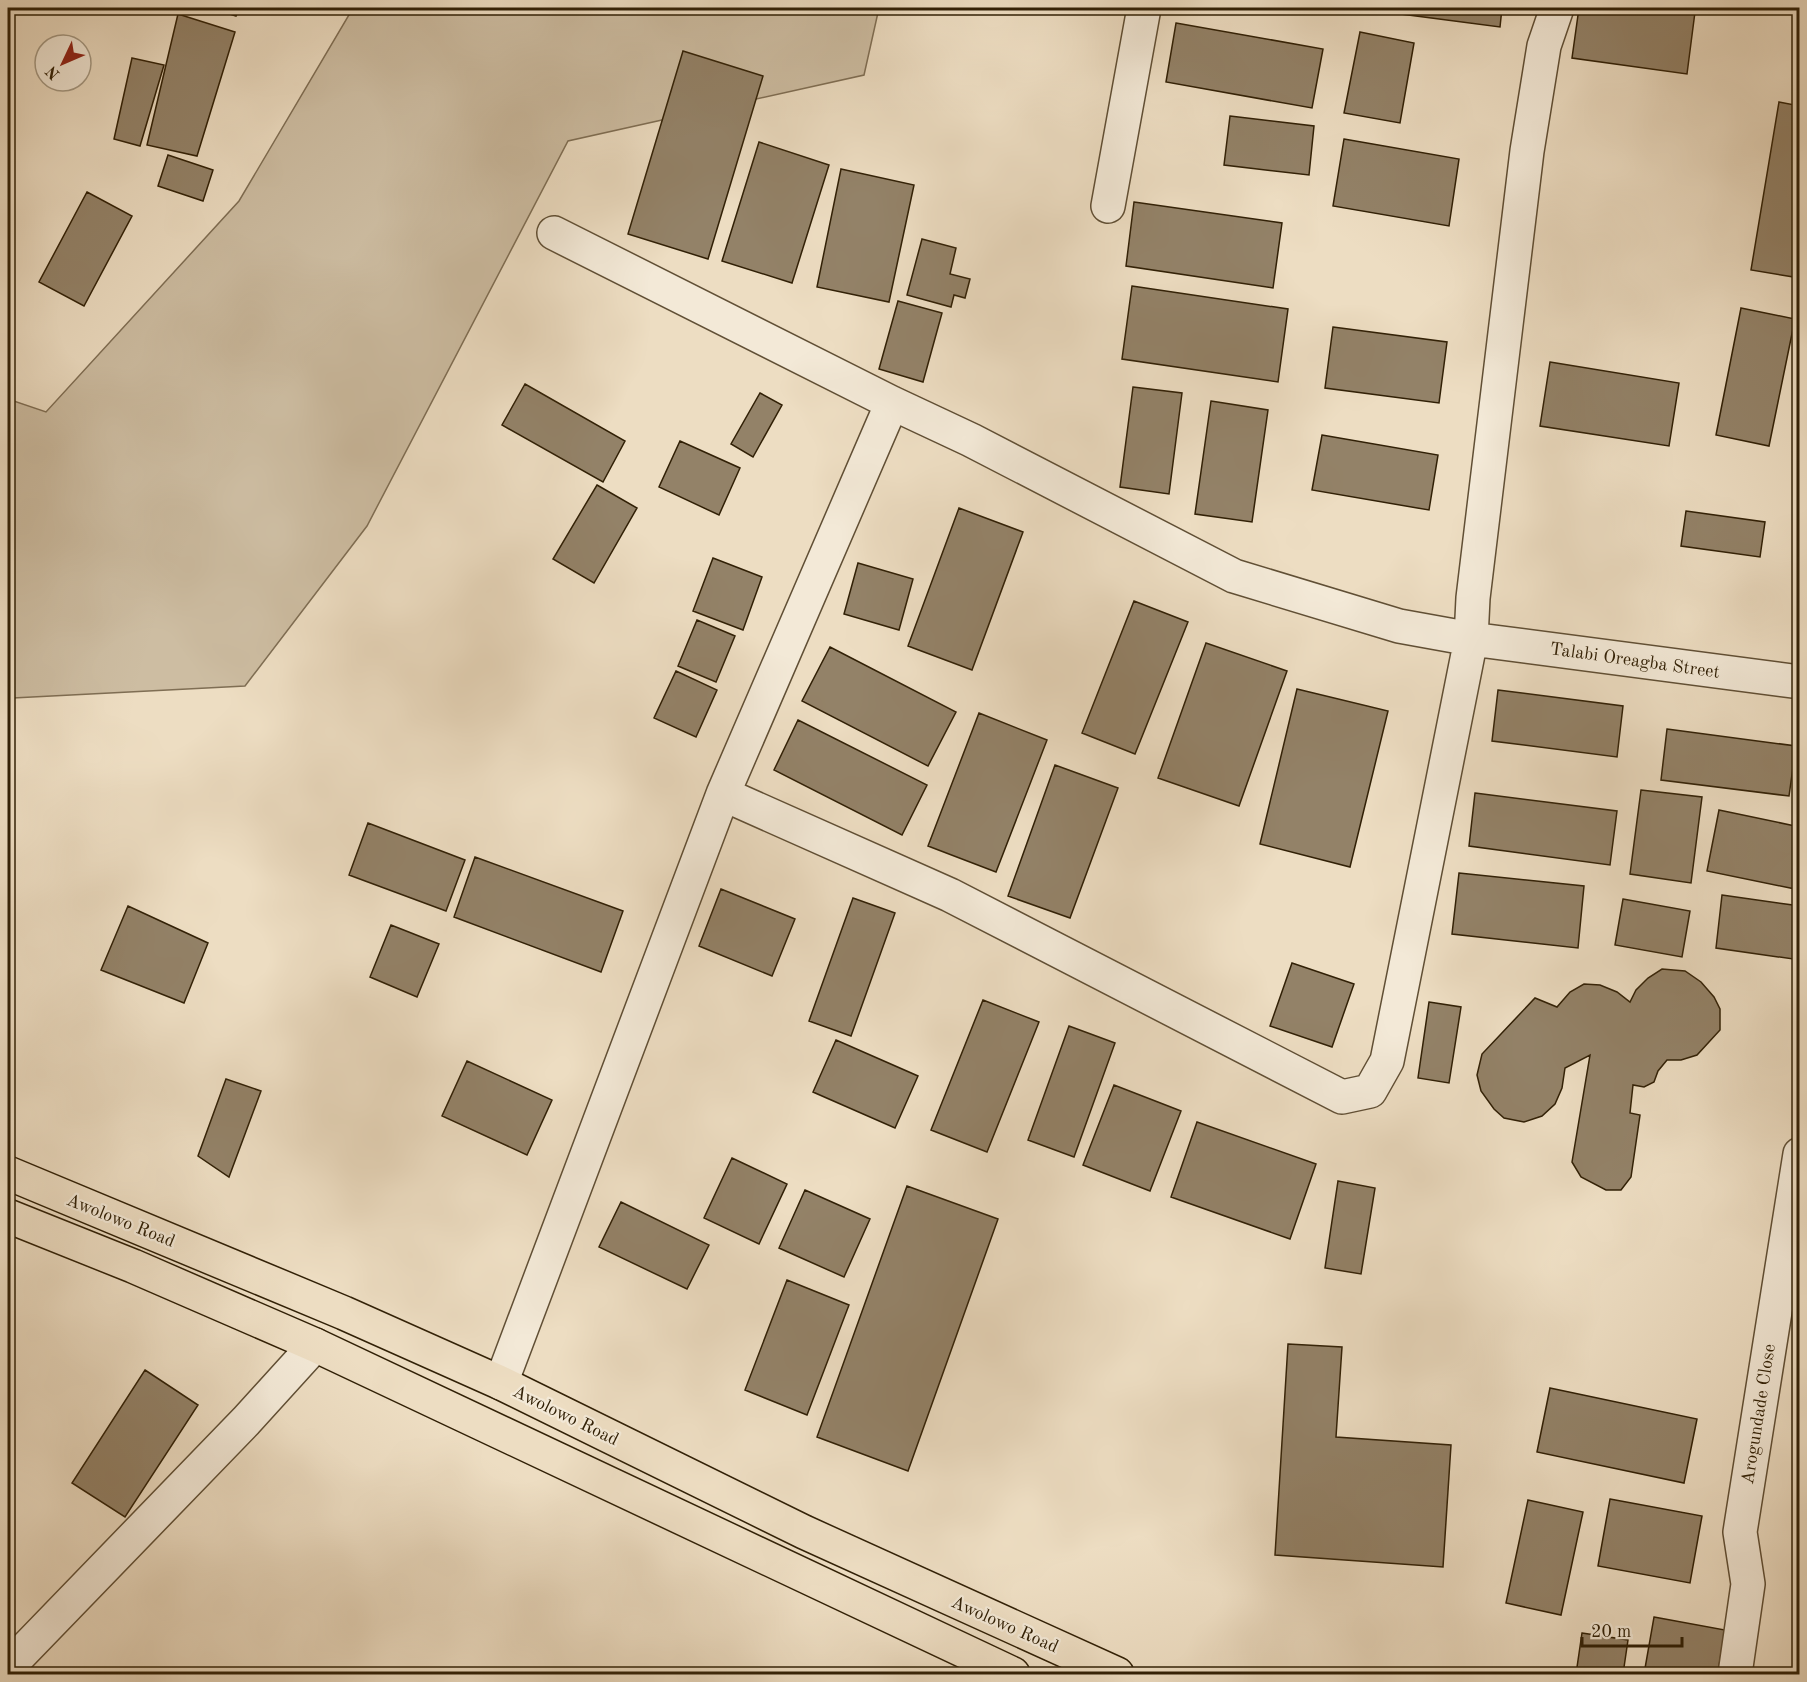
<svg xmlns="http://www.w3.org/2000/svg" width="1807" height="1682" font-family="'Old Standard TT',serif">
  <rect width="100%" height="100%" fill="#edddc2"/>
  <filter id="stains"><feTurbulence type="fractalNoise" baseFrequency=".00333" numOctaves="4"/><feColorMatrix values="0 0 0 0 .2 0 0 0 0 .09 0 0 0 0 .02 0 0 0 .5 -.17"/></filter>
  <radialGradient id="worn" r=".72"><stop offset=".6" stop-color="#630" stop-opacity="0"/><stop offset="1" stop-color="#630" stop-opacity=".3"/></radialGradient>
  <!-- green -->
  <path fill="#cdbda2" stroke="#7f6e54" stroke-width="1.5" d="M353 8H879L864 75 568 141 367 526 245 686 13 698 8 705V399L46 412 239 201Z"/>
  <!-- building -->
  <path fill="#938268" stroke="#312006" stroke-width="1.5" d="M211 8H240L236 16Z
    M1378 8H1502L1500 27 1378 11Z
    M1579 8H1667L1695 12 1687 74 1572 58Z
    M178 14 235 32 197 156 147 145Z
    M1176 23 1323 49 1312 108 1166 82Z
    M1360 32 1414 43 1400 123 1344 113Z
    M683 51 763 76 708 259 628 234Z
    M132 58 164 65 140 146 114 139Z
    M1779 102 1800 106V278L1751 270Z
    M1230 116 1314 126 1309 175 1224 165Z
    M1344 139 1459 159 1449 226 1333 206Z
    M759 142 829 165 792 283 722 261Z
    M168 155 213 170 203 201 158 186Z
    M841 169 914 185 889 302 817 287Z
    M87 192 132 216 84 306 39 282Z
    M1134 202 1282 223 1273 288 1126 266Z
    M922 239 956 248 950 274 970 279 965 298 954 295 951 307 907 295Z
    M1132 286 1288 309 1278 382 1122 359Z
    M898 301 942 313 923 382 879 369Z
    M1741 308 1795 319 1769 446 1716 435Z
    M1333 327 1447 342 1439 403 1325 388Z
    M1550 362 1679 383 1669 446 1540 426Z
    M525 384 625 441 603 482 502 425Z
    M1133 387 1182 393 1169 494 1120 487Z
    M760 393 782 405 753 457 731 444Z
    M1211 401 1268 410 1252 522 1195 514Z
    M1322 435 1438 455 1429 510 1312 490Z
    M680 441 740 468 719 515 659 487Z
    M597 485 637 508 594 583 553 559Z
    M959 508 1023 532 972 670 908 646Z
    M1686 511 1765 522 1760 557 1681 546Z
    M713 558 762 577 743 630 693 611Z
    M858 563 913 579 899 630 844 614Z
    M1134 601 1188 622 1135 754 1082 733Z
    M697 620 735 636 716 682 678 666Z
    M1206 643 1287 671 1239 806 1158 778Z
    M830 647 956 712 928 766 802 701Z
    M676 671 717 690 696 737 654 718Z
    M1297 689 1388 711 1350 867 1260 844Z
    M1498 690 1623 706 1617 757 1492 741Z
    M979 713 1047 740 996 872 928 846Z
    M798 720 927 785 902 835 774 770Z
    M1667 729 1796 746 1789 796 1661 780Z
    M1055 765 1118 788 1070 918 1008 896Z
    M1641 790 1702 797 1691 883 1630 874Z
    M1475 793 1617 811 1610 865 1469 846Z
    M1719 810 1800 827V890L1707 871Z
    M368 823 465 860 446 911 349 875Z
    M475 857 623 911 601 972 454 917Z
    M1459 873 1584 886 1578 948 1452 934Z
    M721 889 795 919 772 976 699 946Z
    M1722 895 1800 906V960L1716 948Z
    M853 898 895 913 851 1036 809 1021Z
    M1623 899 1690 911 1682 957 1615 945Z
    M128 906 208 943 184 1003 101 970Z
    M391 925 439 944 417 997 370 977Z
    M1292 963 1354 984 1332 1047 1270 1026Z
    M1662 969 1685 971 1701 982 1714 997 1720 1009V1030L1697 1055 1681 1060H1667L1658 1071 1654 1082 1644 1087 1633 1085 1630 1113 1640 1115 1631 1177 1621 1190H1606L1581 1177 1572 1162 1590 1055 1565 1068 1562 1088 1555 1104 1542 1116 1524 1122 1504 1118 1494 1109 1481 1091 1477 1075 1482 1054 1535 998 1557 1007 1570 992 1584 984 1600 985 1617 992 1630 1002 1636 990 1648 978Z
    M983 1000 1039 1022 987 1152 931 1130Z
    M1429 1002 1461 1007 1449 1083 1418 1078Z
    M1069 1026 1115 1043 1074 1157 1028 1140Z
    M836 1040 918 1076 895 1128 813 1092Z
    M467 1061 552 1100 527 1155 442 1116Z
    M226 1079 261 1091 229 1177 198 1156Z
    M1114 1085 1181 1111 1150 1191 1083 1165Z
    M1197 1122 1316 1164 1290 1239 1171 1197Z
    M732 1158 787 1184 759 1244 704 1218Z
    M1338 1181 1375 1188 1361 1274 1325 1268Z
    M907 1186 998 1219 908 1471 817 1437Z
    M805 1190 870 1219 844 1277 779 1248Z
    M621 1202 709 1245 687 1289 599 1247Z
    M787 1280 849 1305 807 1415 745 1390Z
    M1288 1344 1342 1347 1336 1437 1451 1445 1443 1567 1275 1555Z
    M145 1370 198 1405 125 1517 72 1483Z
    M1550 1388 1697 1419 1684 1483 1537 1452Z
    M1610 1499 1702 1516 1690 1583 1598 1566Z
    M1528 1500 1583 1512 1561 1615 1506 1603Z
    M1654 1617 1725 1630 1718 1672 1694 1668 1693 1674H1644Z
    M1582 1633 1628 1640 1623 1674H1576Z"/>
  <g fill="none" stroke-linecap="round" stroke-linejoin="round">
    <!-- minor casing -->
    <g stroke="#604f35" stroke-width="36">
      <path id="minor" d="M1108 206 1144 8
        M554 233 892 403 971 440 1234 576 1399 626 1471 639 1800 682
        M723 794 950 895 1342 1097 1370 1091 1387 1061 1471 639 1473 598 1527 151 1544 46 1557 8
        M501 1383 723 794 892 403
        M8 1667 246 1421 315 1345
        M1735 1674 1748 1584 1740 1532 1800 1154"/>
    </g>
    <!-- major casing -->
    <g stroke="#312006" stroke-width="36">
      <path id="major" d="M8 1173 344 1313 501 1383 804 1532 1117 1674
        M8 1216 133 1266 315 1345 1013 1674"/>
    </g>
    <!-- minor -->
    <use href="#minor" stroke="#f3e9d7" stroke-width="33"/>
    <!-- major -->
    <use href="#major" stroke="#edddc2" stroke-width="33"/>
  </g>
  <g text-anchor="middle" stroke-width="4.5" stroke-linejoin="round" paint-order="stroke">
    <!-- street labels -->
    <g font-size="18" fill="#312006" stroke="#f3e9d7">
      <text transform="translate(1635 660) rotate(8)" y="6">Talabi Oreagba Street</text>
      <text transform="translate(121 1220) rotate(22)" y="6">Awolowo Road</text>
      <text transform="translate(1758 1414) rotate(-81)" y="6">Arogundade Close</text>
      <text transform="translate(566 1415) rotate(26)" y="6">Awolowo Road</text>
      <text transform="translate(1005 1624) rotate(24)" y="6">Awolowo Road</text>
    </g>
  </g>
  <!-- margin -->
  <rect width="1807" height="1682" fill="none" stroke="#edddc2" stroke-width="30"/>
  <rect x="9" y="9" width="1789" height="1664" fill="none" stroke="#312006" stroke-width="3"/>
  <rect x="15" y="15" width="1777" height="1652" fill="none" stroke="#312006" stroke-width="1.5"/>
  <!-- north arrow -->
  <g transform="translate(63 63) rotate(226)"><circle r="28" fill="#f3e9d7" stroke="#a59983" stroke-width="1.5"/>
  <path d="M0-4.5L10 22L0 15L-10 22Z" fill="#8f2418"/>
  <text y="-9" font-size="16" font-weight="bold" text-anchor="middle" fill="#312006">N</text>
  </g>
  <!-- scale -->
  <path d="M1582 1637v9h100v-9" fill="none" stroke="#312006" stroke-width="3"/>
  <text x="1591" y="1637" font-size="18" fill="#312006" stroke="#f3e9d7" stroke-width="4.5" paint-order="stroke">20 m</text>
  <rect width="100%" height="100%" filter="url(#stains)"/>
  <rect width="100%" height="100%" fill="url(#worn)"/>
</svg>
